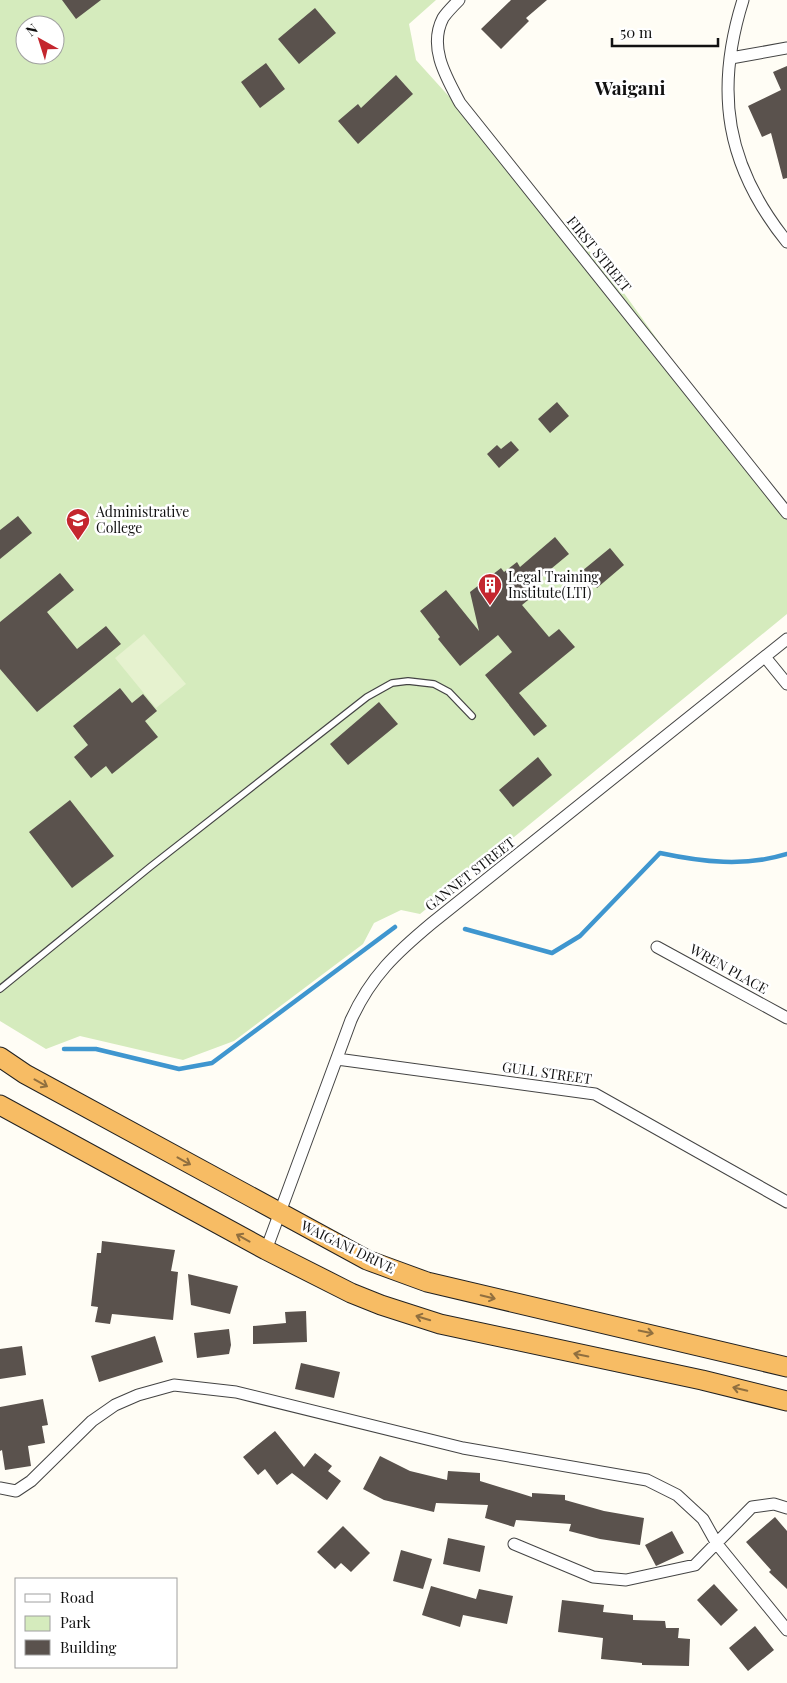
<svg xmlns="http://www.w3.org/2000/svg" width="787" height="1683" font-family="'Playfair Display',serif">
  <rect width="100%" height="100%" fill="#fffdf5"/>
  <!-- green -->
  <path fill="#d5ebbd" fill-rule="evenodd" d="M0 0H436L409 24 416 60 611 275 787 520V614L420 914 401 910 374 923 363 944 234 1041 183 1060 80 1036 46 1049 0 1021ZM25 25H55V55H25Z"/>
  <!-- pitch -->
  <path fill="#e6f2cf" d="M144 634 186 684 156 708 115 658Z"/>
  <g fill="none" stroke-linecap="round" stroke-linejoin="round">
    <!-- stream -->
    <path stroke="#3f96cf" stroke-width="4.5" d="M465 929 552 953 580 936 660 853C702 862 745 867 787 854
      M64 1049H96L179 1069 212 1063 395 927"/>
  </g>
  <!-- building -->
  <path fill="#5a524d" d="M62 0H101L76 19Z
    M511 0H547L526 18 529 21 501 49 481 29Z
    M315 8 336 33 299 64 278 39Z
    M266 63 285 89 260 108 241 82Z
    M787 66V178L783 179 771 133 762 137 748 106 781 90 773 72Z
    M396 75 413 94 358 144 338 121 358 104 361 108Z
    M557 402 569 416 550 433 538 419Z
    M511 441 519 450 499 468 487 454 497 445 501 449Z
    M18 516 32 533 0 559V530Z
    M555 537 569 554 534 583 539 591 522 605 549 637 559 629 575 647 519 693 547 726 534 736 485 675 512 652 498 635 460 666 438 639 440 637 420 611 446 590 479 631 470 592 501 568 504 572 517 562 520 567Z
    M610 548 624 565 597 588 582 571Z
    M60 573 74 590 47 612 77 649 106 626 121 644 37 712 0 669V622Z
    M120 688 132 703 143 694 157 711 145 721 158 737 112 774 106 766 91 778 74 757 88 745 73 726Z
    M379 702 398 724 348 765 330 744Z
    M538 757 552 775 513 807 499 790Z
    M70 800 114 856 72 888 29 832Z
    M102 1241 175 1250 171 1271 178 1272 173 1320 112 1314 110 1324 95 1322 98 1307 91 1306 97 1253H101Z
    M188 1274 238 1286 230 1314 191 1305Z
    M306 1311 307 1342 253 1344V1326L286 1323 285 1312Z
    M229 1329 231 1345 229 1354 197 1358 194 1333Z
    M155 1336 163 1362 99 1382 91 1356Z
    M22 1346 26 1375 0 1379V1349Z
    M301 1363 340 1372 334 1398 295 1389Z
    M43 1399 48 1425 42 1426 45 1443 28 1446 31 1466 5 1470 2 1450 0 1451V1407Z
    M275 1431 304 1467 315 1453 332 1466 328 1471 341 1481 327 1500 292 1473 277 1485 265 1469 258 1475 243 1457Z
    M380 1456 410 1471 447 1480 448 1471 480 1473V1481L532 1497V1493L565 1495V1500L604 1511 644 1518 640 1545 600 1539 569 1531 571 1524 516 1520 514 1527 485 1518 488 1505 436 1503 434 1512 384 1500 363 1489Z
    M775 1517 787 1531V1589L769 1572 771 1570 746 1542Z
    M343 1526 370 1553 351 1572 341 1563 335 1569 317 1552Z
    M672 1531 684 1553 656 1566 645 1545Z
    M448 1538 485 1546 480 1572 443 1564Z
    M401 1550 432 1559 423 1589 393 1581Z
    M714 1584 738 1610 721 1626 697 1600Z
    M431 1586 476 1599 479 1589 513 1596 507 1624 463 1615 460 1627 422 1615Z
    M562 1600 604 1605 603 1612 633 1615V1620L665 1621 666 1628H679L678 1638 690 1639 689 1666 642 1665V1663L601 1659 603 1638 558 1632Z
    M755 1626 774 1650 748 1671 729 1648Z"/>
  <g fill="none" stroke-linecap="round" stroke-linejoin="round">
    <!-- service casing -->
    <g stroke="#444" stroke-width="8">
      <path id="service" d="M0 989 150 867 367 697 392 683 408 681 434 684 449 692 472 716"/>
    </g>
    <!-- minor casing -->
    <g stroke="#444" stroke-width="13">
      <path id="minor" d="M459 0C454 5 447 12 443 18 428 47 446 77 460 103L787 513
        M743 0C714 92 726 166 787 242
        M731 58 787 48
        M765 657 787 684
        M657 947 787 1018
        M337 1059 595 1094 787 1202
        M266 1250 351 1020C371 976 396 953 432 923L787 639
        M0 1488 16 1491 31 1481 92 1421 115 1405 138 1395 174 1385 236 1392 463 1448 647 1480 677 1495 703 1519 717 1544 787 1630
        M514 1544 593 1577 626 1580 695 1565 752 1507 774 1504 787 1508"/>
    </g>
    <!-- trunk casing -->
    <g stroke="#222" stroke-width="21">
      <path id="trunk" d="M0 1057 25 1074 367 1260 427 1282 787 1367
        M0 1105 266 1250 351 1293 381 1305 440 1324 702 1380 787 1401"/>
    </g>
    <!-- service -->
    <use href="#service" stroke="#fff" stroke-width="5.5"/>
    <!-- minor -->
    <use href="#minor" stroke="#fff" stroke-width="11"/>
    <!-- trunk -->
    <use href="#trunk" stroke="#f7bc64" stroke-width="19"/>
  </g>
  <!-- one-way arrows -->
  <defs><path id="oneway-shaft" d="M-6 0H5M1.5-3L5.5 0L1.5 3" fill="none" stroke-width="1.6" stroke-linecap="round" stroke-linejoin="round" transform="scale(1.25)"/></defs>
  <g stroke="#906f3f">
    <use href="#oneway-shaft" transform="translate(41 1083) rotate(29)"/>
    <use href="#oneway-shaft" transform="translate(184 1161) rotate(29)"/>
    <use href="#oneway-shaft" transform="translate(243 1238) rotate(-151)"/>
    <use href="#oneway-shaft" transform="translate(488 1297) rotate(13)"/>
    <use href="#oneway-shaft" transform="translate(423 1318) rotate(-163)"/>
    <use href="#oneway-shaft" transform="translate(646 1332) rotate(12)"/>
    <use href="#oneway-shaft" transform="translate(581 1355) rotate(-168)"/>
    <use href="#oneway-shaft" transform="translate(740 1389) rotate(-167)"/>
  </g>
  <!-- icons -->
  <defs>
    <g id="university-pin" transform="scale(1.25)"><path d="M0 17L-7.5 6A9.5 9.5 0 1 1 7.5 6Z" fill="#c4262e" stroke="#fff"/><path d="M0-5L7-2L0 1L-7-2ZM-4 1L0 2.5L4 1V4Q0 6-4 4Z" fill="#fff"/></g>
    <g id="building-pin" transform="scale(1.25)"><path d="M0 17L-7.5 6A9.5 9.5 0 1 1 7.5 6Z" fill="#c4262e" stroke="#fff"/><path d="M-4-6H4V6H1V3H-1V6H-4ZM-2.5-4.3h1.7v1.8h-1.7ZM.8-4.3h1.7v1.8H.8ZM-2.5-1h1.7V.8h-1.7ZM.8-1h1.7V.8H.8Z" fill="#fff"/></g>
  </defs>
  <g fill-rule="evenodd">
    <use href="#university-pin" x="78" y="520"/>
    <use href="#building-pin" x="490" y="585"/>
  </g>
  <g text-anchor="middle" stroke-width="5" stroke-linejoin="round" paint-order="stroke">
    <!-- street labels -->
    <g font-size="14" fill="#111" stroke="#fff">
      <text transform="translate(599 254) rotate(51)" y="5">FIRST STREET</text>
      <text transform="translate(470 874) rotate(-38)" y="5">GANNET STREET</text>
      <text transform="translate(729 969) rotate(29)" y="5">WREN PLACE</text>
      <text transform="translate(547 1073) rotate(8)" y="5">GULL STREET</text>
      <text transform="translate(348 1247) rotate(26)" y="5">WAIGANI DRIVE</text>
    </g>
    <!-- poi labels -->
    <g font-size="14" fill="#111" stroke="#fff" text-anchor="start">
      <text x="96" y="517">Administrative<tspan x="96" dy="16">College</tspan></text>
      <text x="508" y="582">Legal Training<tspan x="508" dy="16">Institute(LTI)</tspan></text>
    </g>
    <!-- district labels -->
    <g font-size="19" font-weight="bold" fill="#111" stroke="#fff">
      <text x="630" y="95">Waigani</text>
    </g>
  </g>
  <!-- legend -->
  <rect x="15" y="1578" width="162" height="90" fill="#ffffff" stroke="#a0a0a0"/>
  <rect x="25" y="1594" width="25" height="8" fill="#ffffff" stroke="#a0a0a0"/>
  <text x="60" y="1603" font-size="15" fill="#111111">Road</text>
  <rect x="25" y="1616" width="25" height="15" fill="#d5ebbd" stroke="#a0a0a0"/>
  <text x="60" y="1628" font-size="15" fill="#111111">Park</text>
  <rect x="25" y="1640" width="25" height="15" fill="#5a524d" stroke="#a0a0a0"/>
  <text x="60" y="1653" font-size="15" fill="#111111">Building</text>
  <!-- north arrow -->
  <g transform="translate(40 40) rotate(321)"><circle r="24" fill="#ffffff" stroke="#a0a0a0"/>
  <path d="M0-4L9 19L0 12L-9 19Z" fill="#c4262e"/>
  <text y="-8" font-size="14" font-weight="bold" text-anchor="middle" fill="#111111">N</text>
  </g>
  <!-- scale -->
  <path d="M612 38v8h106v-8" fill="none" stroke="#111111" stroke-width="2.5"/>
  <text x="620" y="38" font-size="15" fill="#111111" stroke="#ffffff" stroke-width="4" paint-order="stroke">50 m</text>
</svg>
